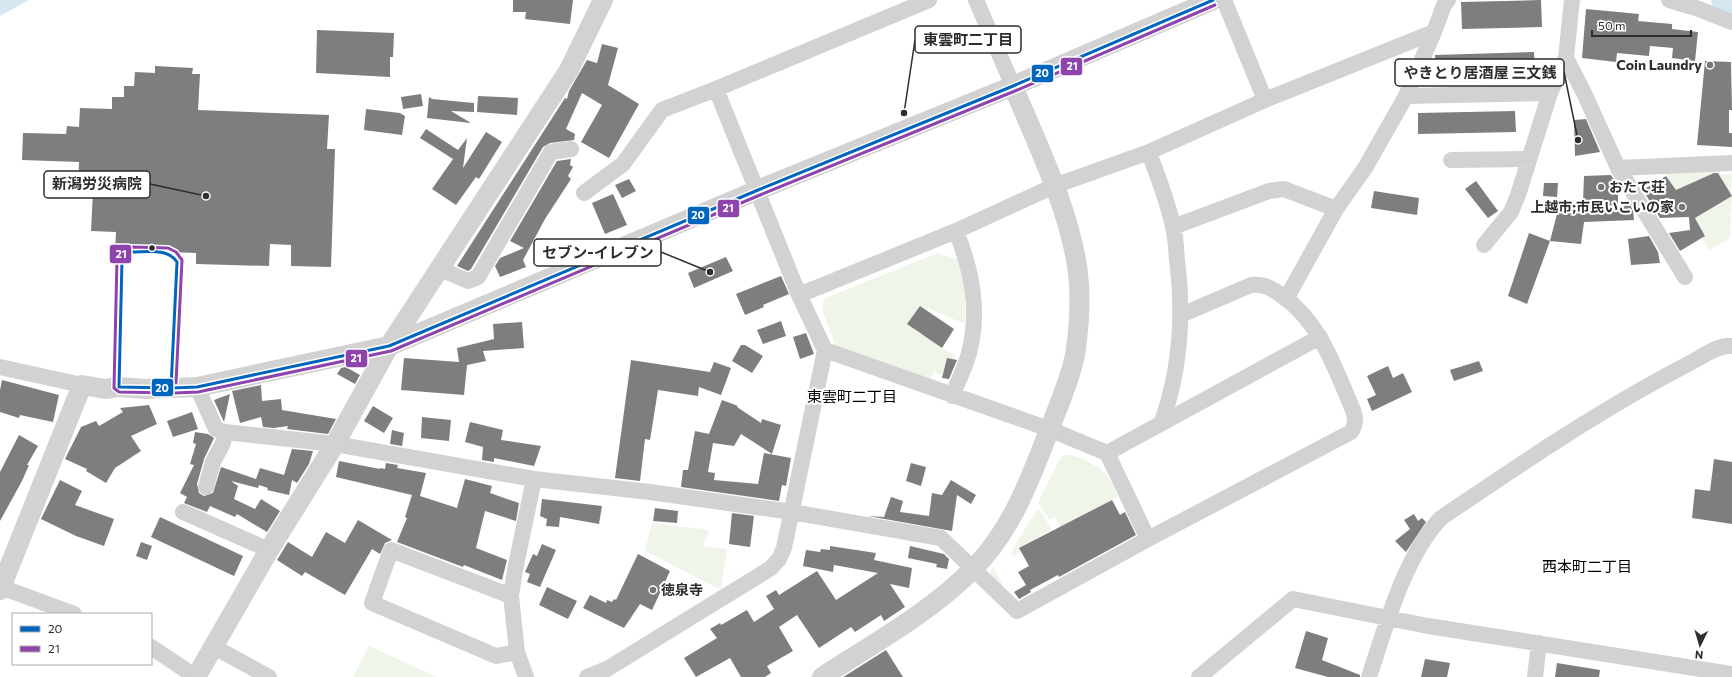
<svg xmlns="http://www.w3.org/2000/svg" width="1732" height="677" font-family="Commissioner,'Noto Sans JP',sans-serif">
  <rect width="100%" height="100%" fill="#fff"/>
  <!-- green -->
  <path fill="#f0f5ea" d="M1664 172H1716L1676 190Z
    M1719 174H1732L1731 194Z
    M1732 196 1730 238 1709 250 1702 238 1705 235 1696 218Z
    M938 253 961 261 965 282V324L928 308 925 314 922 313 914 331 939 343 937 346 956 355 946 376 934 372 928 384 836 348 822 309 825 298Z
    M1064 455C1077 454 1097 465 1106 474 1111 480 1114 489 1118 496L1061 528 1055 517 1050 520 1038 503 1059 460Z
    M1038 508 1052 529 1020 548 1022 552 1014 556 1011 552Z
    M652 523 709 530 703 546 727 549 721 590 645 551Z
    M992 566 1002 583 999 585 990 576Z
    M369 646 437 677H353Z"/>
  <!-- water -->
  <path fill="#d5e8f2" d="M0 0H29L0 16Z"/>
  <g fill="none" stroke-linecap="round" stroke-linejoin="round">
    <!-- river -->
    <path stroke="#d5e8f2" stroke-width="24" d="M1723 0 1732 3"/>
  </g>
  <!-- building -->
  <path fill="#7e7e7e" d="M513 0H573L570 24 525 19 526 12H513Z
    M1541 0 1542 27 1462 29 1461 2Z
    M1586 9 1639 14 1638 21 1672 24V29L1698 32 1695 61 1672 58 1673 48 1650 46 1649 56 1617 53 1616 62 1582 58Z
    M317 30 394 33 393 57H390V77L316 73Z
    M602 44 618 48 608 85 639 104 609 158 581 142 602 105 582 93 566 129 575 134 574 140 550 143 543 147 471 269 468 271 457 266 565 98 567 99 569 91 587 60 597 63Z
    M1534 52 1535 73 1436 76 1435 55Z
    M1705 61 1731 62 1732 110H1729V133H1732V147L1697 145Z
    M155 66 193 68 192 74H200L198 110 329 115 327 149H335L331 267 291 266V245L270 244 269 266 196 264V253L115 250 116 232 91 231 93 191 78 190 79 162 22 160 23 133 66 134 67 126 79 127 80 108 112 109V97H124V86H134L135 72 155 73Z
    M421 94 423 106 403 109 401 97Z
    M478 96 518 98 517 115 477 112Z
    M429 97 432 99 474 103V112L451 111 471 123 427 118Z
    M366 109 400 113 405 116 402 135 364 130Z
    M1515 111 1516 132 1418 134V113Z
    M1586 119 1600 152 1575 156 1574 120Z
    M426 129 458 150 467 138 463 168 486 132 502 142 479 179 476 177 456 205 432 189 453 159 420 138Z
    M571 159 570 165 573 167 568 176 571 179 545 219 523 260 526 267 500 277 495 266 500 258 524 248 510 241 557 161Z
    M1714 173H1718L1732 196 1695 218 1705 236 1680 251 1669 233 1690 230 1689 217 1660 218 1643 190 1666 176 1676 190Z
    M1611 175 1618 186V206L1630 205 1633 210 1634 220 1584 222 1581 244 1550 241 1558 210 1578 212 1577 202H1583L1584 176Z
    M629 179 636 191 622 198 615 185Z
    M1476 181 1498 211 1488 218 1465 189Z
    M1544 183H1558L1557 197 1543 196Z
    M1374 191 1419 198 1417 215 1371 208Z
    M613 194 627 225 605 234 592 203Z
    M1529 233 1550 241 1527 304 1508 296Z
    M1649 236 1658 252 1660 263 1631 265 1628 239Z
    M726 257 733 271 694 288 688 273Z
    M781 276 789 294 763 305 764 307 745 315 736 294Z
    M920 306 954 329 942 348 907 324Z
    M781 321 786 336 763 344 757 330Z
    M522 322 524 348 483 351 486 361 467 365 464 395 401 390 404 358 459 362 457 348 494 339 493 324Z
    M806 333 814 354 800 359 793 337Z
    M741 345H745L763 356 752 373 732 361Z
    M947 358 957 360 949 379 942 378Z
    M631 360 710 372 714 362 731 368 721 395 699 387 698 396 658 390 650 440 645 439 640 481 615 478Z
    M1479 361 1483 371 1454 381 1450 370Z
    M1388 366 1393 378 1403 373 1412 392 1372 411 1367 399 1376 395 1367 376Z
    M346 367 360 375 355 384 337 374 341 368Z
    M2 380 59 395 53 422 20 415 19 418 0 412V390Z
    M261 385 262 401 281 399 282 410 336 419 328 434 287 429 288 426 274 428 263 427 261 417 240 423 232 391Z
    M230 394 224 422 214 400Z
    M722 400 738 406 737 407 761 423 762 419 781 425 772 454 741 434 734 446 713 443 708 472 715 473 714 480 758 484 764 453 791 458 786 486 782 485 779 501 681 487 683 470H688L695 431 709 434Z
    M149 405 157 424 131 436 141 451 115 468 106 483 86 471 87 469 65 459 81 427 96 421 99 426 123 412 120 408Z
    M373 406 393 418 384 433 364 421Z
    M192 412 198 429 173 437 167 421Z
    M422 417 451 420 449 441 421 438Z
    M470 422 503 430 501 440 541 446 534 466 494 458V462L482 460 483 447 465 442Z
    M392 430 404 433 402 446 390 444Z
    M195 432 208 434 214 438 204 459 197 484 199 493 204 496 213 493 221 467 256 479 260 468 284 475 292 449 313 451 309 464 297 483 292 480 289 495 267 490 268 488 259 485 258 488 231 481 238 486 234 499 255 509 261 499 280 511 267 532 237 514 235 517 210 506 207 512 184 503 187 497 180 493 194 465 190 464 196 444 193 443Z
    M19 435 38 446 27 465H29L22 481 0 521V472Z
    M1714 459 1732 462V524L1692 518 1695 489 1710 491Z
    M339 461 380 469V468L385 469 386 463 398 465 397 468 426 473 420 496 457 508 465 479 492 486 490 493 519 503 516 521 485 511 476 548 507 560 502 580 464 565 463 567 397 542 407 518 405 517 412 495 336 477Z
    M911 463 926 467 921 486 906 481Z
    M60 480 82 491 75 505 114 519 104 546 76 536 41 519Z
    M951 480 976 495 971 504 957 495 952 531 868 516 884 517 891 497 903 501 900 512 929 516 932 493 942 495Z
    M542 499 602 506 599 524 560 517 559 527 546 526 547 519 540 516Z
    M1112 500 1120 515 1125 512 1136 535 1059 577 1058 575 1030 590 1031 592 1019 599 1014 592 1026 585 1018 572 1029 566 1019 548Z
    M655 508 678 511 677 523 653 521Z
    M732 513 754 516 750 547 729 544Z
    M1414 514 1418 521 1422 518 1426 522 1406 552 1395 541 1410 529 1404 520Z
    M160 517 243 556 234 576 151 537Z
    M358 520 392 540 385 543 380 554 372 549 345 595 305 572 302 576 277 560 288 542 312 557 326 532 345 543Z
    M141 542 152 546 147 560 136 556Z
    M542 544 556 550 540 587 527 582 530 574 525 572 533 554 537 556Z
    M830 546 876 553 874 560 912 568 909 588 890 584 905 607 884 621 881 615 855 632 851 627 819 648 797 615 779 627 793 651 767 666 771 673 765 677H741L730 658 696 677 684 658 717 638 710 629 720 623 721 625 747 610 754 622 774 609 766 596 776 590 779 595 817 571 836 600 878 573 834 565 833 572 803 566 806 550 820 552 821 549 830 550Z
    M910 546 944 554 949 559 947 569 936 567 937 564 908 558Z
    M638 554 670 571 652 610 640 604 624 628 583 608 590 595 606 603 607 600 612 602 614 599 616 600Z
    M547 587 577 601 568 619 539 605Z
    M1306 631 1328 638 1322 660 1360 675V677H1328L1295 668Z
    M886 650 903 677H843L848 674Z
    M1425 659 1450 663 1447 677H1421Z
    M1557 663 1600 670 1599 677H1555Z"/>
  <g fill="none" stroke-linecap="round" stroke-linejoin="round">
    <!-- minor -->
    <path stroke="#d2d2d2" stroke-width="16" d="M976 0 1013 86
      M1224 0 1265 100
      M1572 0 1566 58 1584 93 1618 168 1685 277
      M1669 0 1696 8 1732 22
      M1406 96 1550 93
      M1149 152C1157 176 1168 201 1173 227 1176 237 1176 249 1177 260 1184 316 1181 368 1162 421
      M1451 160 1529 159
      M1618 168 1732 163
      M584 193 623 164 662 110 716 89
      M1173 227 1269 191 1284 189 1336 209
      M1484 245 1511 212 1518 195 1550 93 1566 58
      M440 269 468 281 478 277 551 152 571 149
      M799 295 956 231 1054 186 1149 152 1265 100 1434 32
      M1286 299 1336 209 1365 168 1406 96 1434 32 1444 5 1448 0
      M825 350 1049 429 1107 453 1320 337
      M0 367 82 385
      M197 387 216 429 225 432 335 444 534 479 650 492 792 512 941 538 1017 611 1148 539 1351 432C1356 424 1356 419 1353 410 1335 369 1321 324 1284 297 1271 288 1266 284 1251 285L1181 315
      M952 396C958 382 965 368 969 353 980 311 972 271 956 231
      M1107 453 1148 539
      M206 487 213 462 223 443 225 432
      M183 512 269 550
      M1 587 74 614
      M511 596 391 550 372 603 496 656 517 652
      M151 647 196 677
      M214 647 269 677
      M526 677 517 652 511 596 515 570 534 479
      M587 677 607 669 771 568 779 559 784 548 825 350 799 295 716 89 929 0
      M1199 677 1293 599 1428 626 1732 674
      M1369 677C1386 626 1404 557 1441 518 1522 463 1603 408 1690 363 1702 357 1719 344 1732 346
      M1535 677 1539 643"/>
    <!-- tertiary -->
    <path stroke="#d2d2d2" stroke-width="20" d="M0 590 82 385 105 389 119 387 146 389 197 387 389 346 758 190 1013 86 1213 0
      M196 677 269 550 335 444 389 346 569 70 603 0
      M822 677C874 643 930 613 974 568 1012 530 1031 477 1050 428 1059 404 1070 380 1075 355 1079 329 1081 299 1078 273 1070 210 1037 144 1013 86"/>
    <!-- bus-1 casing -->
    <g stroke="#fff" stroke-width="6">
      <path id="bus-1" d="M132 252C147 252 168 248 177 262L171 388 119 387 122 260 126 255Z
        M171 388 197 387 389 346 758 190 1013 86 1213 0"/>
    </g>
    <!-- bus-2 casing -->
    <g stroke="#fff" stroke-width="6">
      <path id="bus-2" d="M169 393 119 392 114 388 117 259 123 251 132 247 168 248 176 252 182 260 176 383
        M174 393 198 392 391 351 760 195 1015 91 1215 5"/>
    </g>
    <!-- bus-1 -->
    <use href="#bus-1" stroke="#0065bd" stroke-width="3"/>
    <!-- bus-2 -->
    <use href="#bus-2" stroke="#8e44ad" stroke-width="3"/>
  </g>
  <!-- markers -->
  <g fill="#767676" stroke="#fff" stroke-width="1.5">
    <circle cx="1710" cy="65" r="4"/>
    <circle cx="1601" cy="187" r="4"/>
    <circle cx="1682" cy="207" r="4"/>
    <circle cx="653" cy="590" r="4"/>
  </g>
  <circle fill="#2d2d2d" stroke="#fff" stroke-width="1.5" cx="152" cy="248" r="3.5"/>
  <g text-anchor="middle" stroke-width="4" stroke-linejoin="round" paint-order="stroke">
    <!-- poi labels -->
    <g font-size="14" font-weight="bold" fill="#2d2d2d" stroke="#fff" text-anchor="end">
      <text x="1702" y="70">Coin Laundry</text>
      <text x="1609" y="192" text-anchor="start">おたて荘</text>
      <text x="1674" y="212">上越市;市民いこいの家</text>
      <text x="661" y="595" text-anchor="start">徳泉寺</text>
    </g>
    <!-- neighbourhood labels -->
    <g font-size="15" fill="#000" stroke="#fff">
      <text x="852" y="402">東雲町二丁目</text>
      <text x="1587" y="572">西本町二丁目</text>
    </g>
  </g>
  <!-- callouts -->
  <path fill="none" stroke="#2d2d2d" stroke-width="1.5" d="M904 113L915 40M1578 140L1564 72M206 196L150 184M710 272L661 252"/>
  <g fill="#2d2d2d" stroke="#fff" stroke-width="1.5">
    <circle cx="904" cy="113" r="4"/>
    <circle cx="1578" cy="140" r="4"/>
    <circle cx="206" cy="196" r="4"/>
    <circle cx="710" cy="272" r="4"/>
  </g>
  <g fill="#fff" stroke="#2d2d2d" stroke-width="1.5">
    <rect x="915" y="26" width="106" height="27" rx="4"/>
    <rect x="1395" y="59" width="169" height="27" rx="4"/>
    <rect x="44" y="171" width="106" height="27" rx="4"/>
    <rect x="534" y="239" width="127" height="27" rx="4"/>
  </g>
  <g font-size="15" text-anchor="middle" font-weight="bold" fill="#2d2d2d">
    <text x="968" y="45">東雲町二丁目</text>
    <text x="1480" y="78">やきとり居酒屋 三文銭</text>
    <text x="97" y="189">新潟労災病院</text>
    <text x="598" y="258">セブン-イレブン</text>
  </g>
  <g stroke="#fff" stroke-width="1.5">
    <rect x="1060" y="57" width="23" height="19" rx="4" fill="#8e44ad"/>
    <rect x="1031" y="64" width="23" height="19" rx="4" fill="#0065bd"/>
    <rect x="717" y="199" width="23" height="19" rx="4" fill="#8e44ad"/>
    <rect x="687" y="206" width="23" height="19" rx="4" fill="#0065bd"/>
    <rect x="109" y="244" width="23" height="20" rx="4" fill="#8e44ad"/>
    <rect x="345" y="349" width="23" height="19" rx="4" fill="#8e44ad"/>
    <rect x="151" y="378" width="23" height="19" rx="4" fill="#0065bd"/>
  </g>
  <g font-size="11" text-anchor="middle" font-weight="bold" fill="#fff">
    <text x="1072" y="70">21</text>
    <text x="1042" y="77">20</text>
    <text x="728" y="212">21</text>
    <text x="698" y="219">20</text>
    <text x="121" y="258">21</text>
    <text x="356" y="362">21</text>
    <text x="162" y="392">20</text>
  </g>
  <!-- legend -->
  <rect x="12" y="613" width="140" height="52" fill="#ffffff" stroke="#ababab"/>
  <rect x="20" y="626" width="20" height="6" fill="#0065bd" stroke="#ababab"/>
  <text x="48" y="633" font-size="12" fill="#2d2d2d">20</text>
  <rect x="20" y="646" width="20" height="6" fill="#8e44ad" stroke="#ababab"/>
  <text x="48" y="653" font-size="12" fill="#2d2d2d">21</text>
  <!-- north arrow -->
  <g transform="translate(1700 645) rotate(185)" stroke="#ffffff" stroke-width="3" paint-order="stroke">
  <path d="M0-3L7 15L0 10L-7 15Z" fill="#2d2d2d"/>
  <text y="-6" font-size="11" font-weight="bold" text-anchor="middle" fill="#2d2d2d">N</text>
  </g>
  <!-- scale -->
  <path d="M1592 30v6h99v-6" fill="none" stroke="#2d2d2d" stroke-width="2"/>
  <text x="1598" y="30" font-size="12" fill="#2d2d2d" stroke="#ffffff" stroke-width="3" paint-order="stroke">50 m</text>
</svg>
